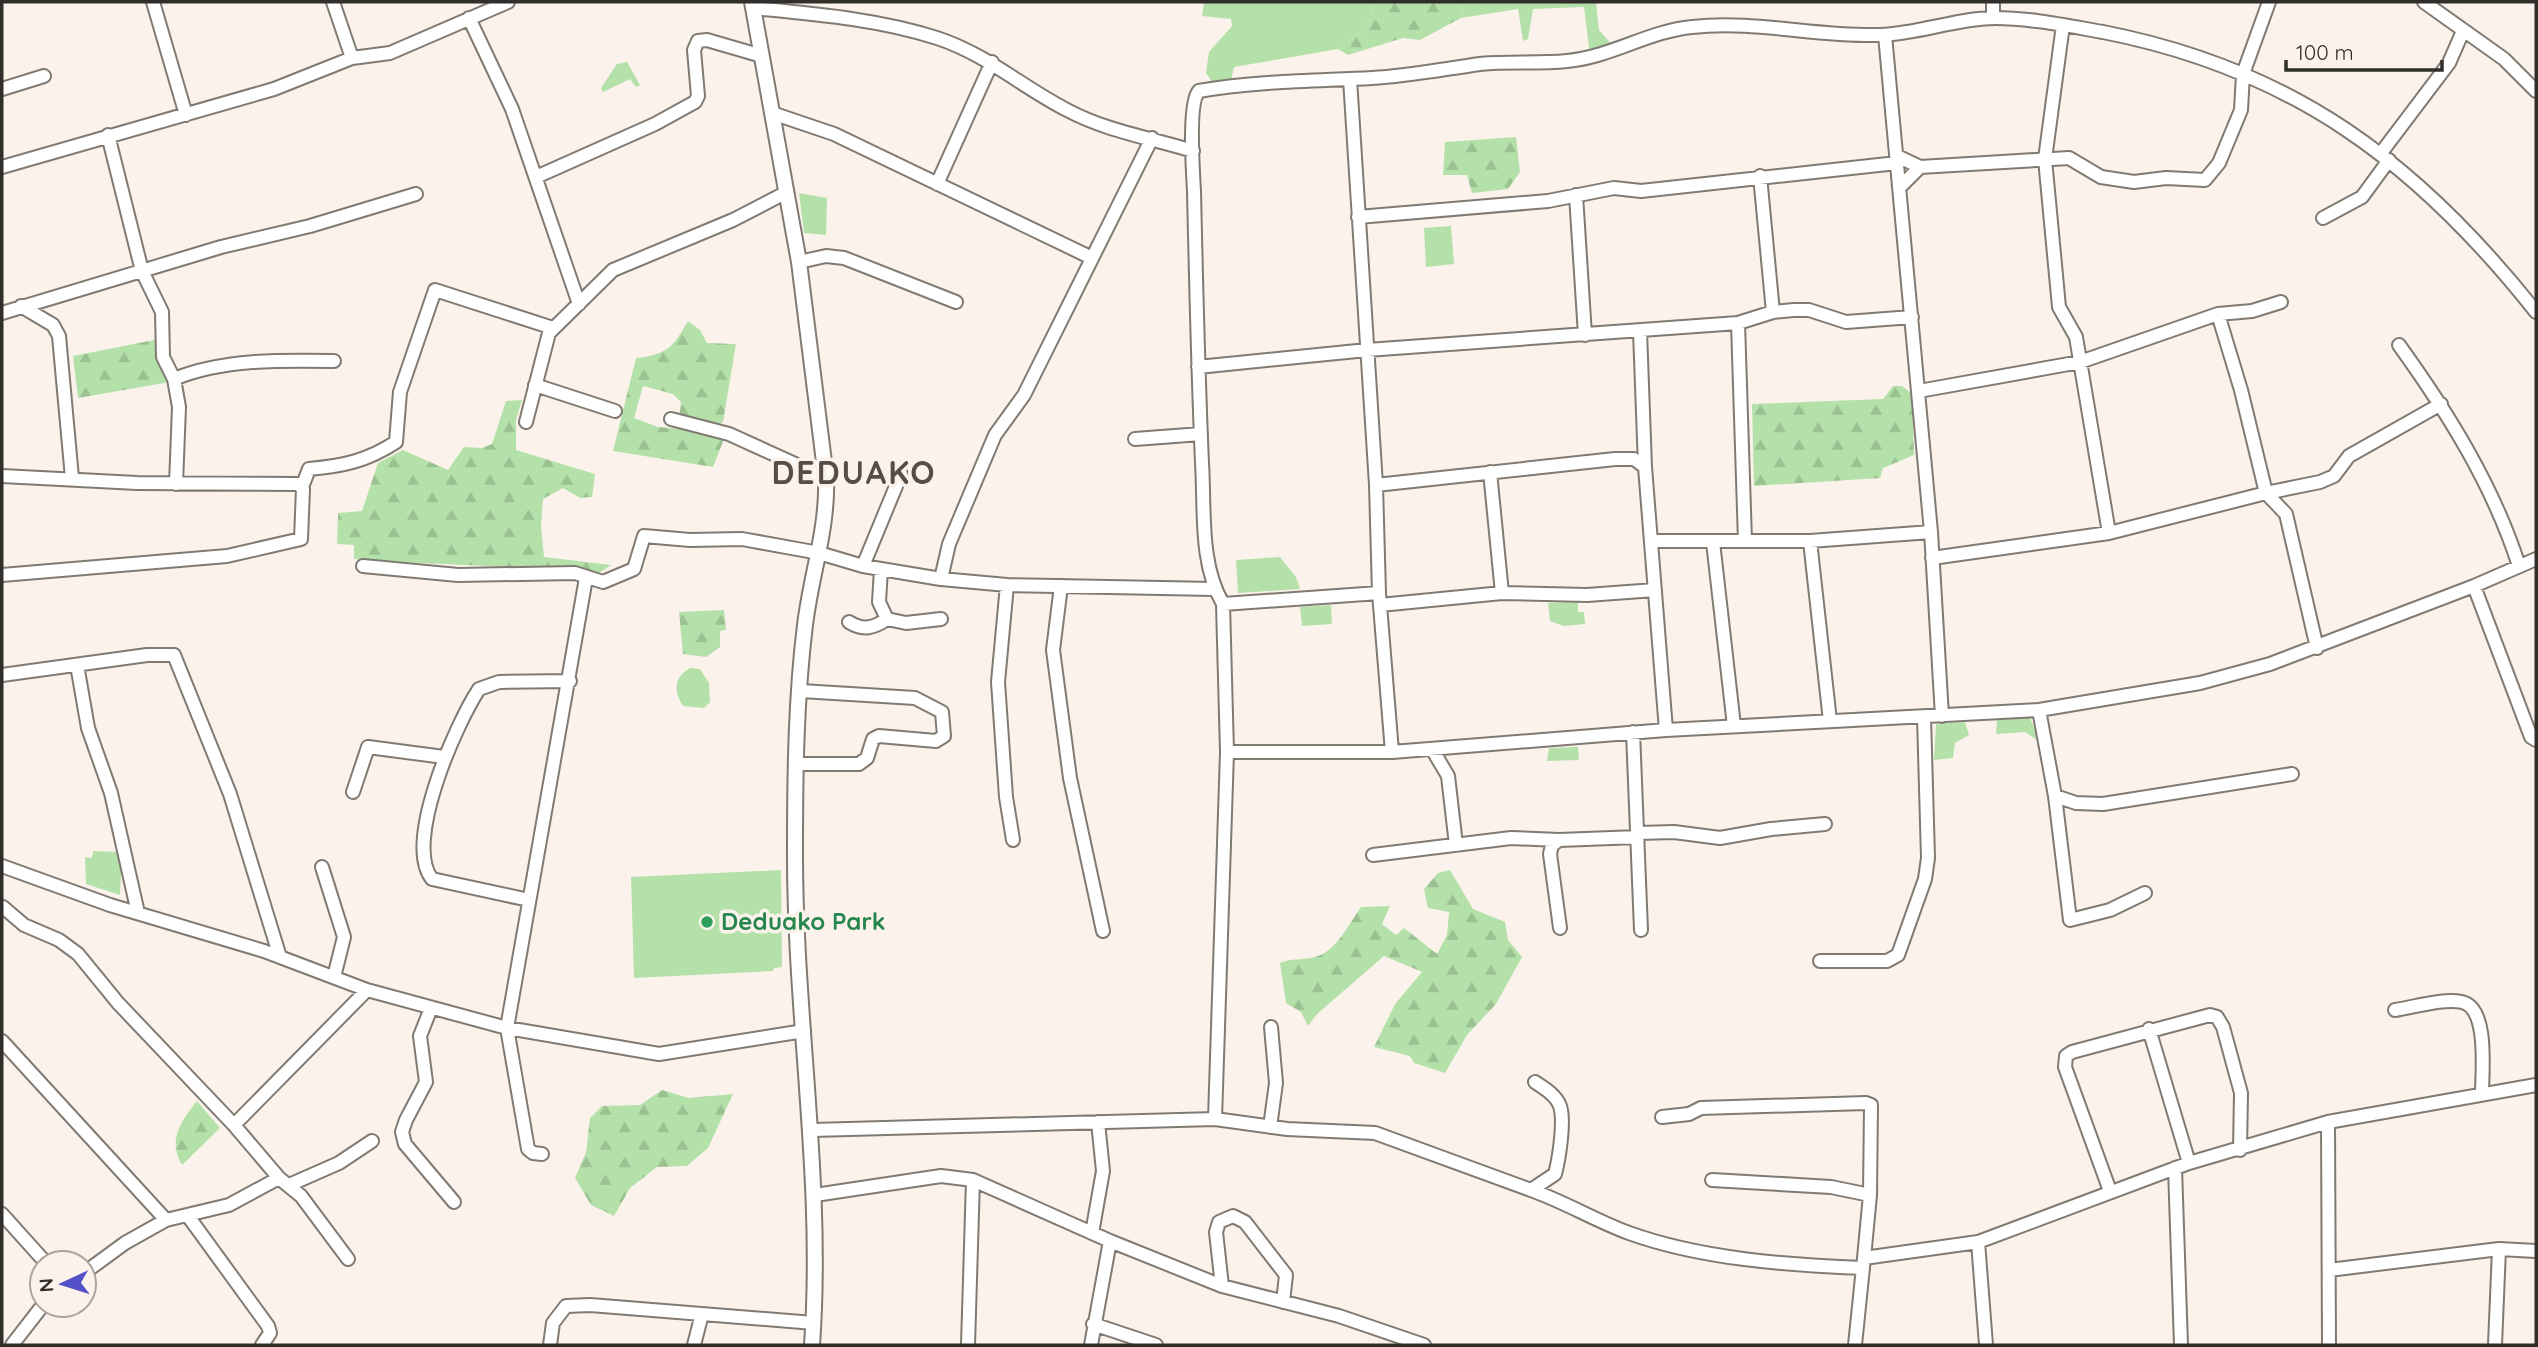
<svg xmlns="http://www.w3.org/2000/svg" width="2538" height="1347" font-family="Quicksand,sans-serif">
  <defs>
    <pattern id="forest-firs" width="22" height="20" patternUnits="userSpaceOnUse" patternTransform="scale(1.75)"><rect width="22" height="20" fill="#b4e1a9"/><path d="M5 1l3.5 6h-7zM16 11l3.5 6h-7z" fill="#9bc192"/></pattern>
  </defs>
  <rect width="100%" height="100%" fill="#fbf3eb"/>
  <!-- grass -->
  <path fill="#b4e1a9" d="M1375 2 1366 29 1338 49 1234 67 1231 81 1212 82 1206 73 1209 52 1232 26 1231 19 1202 16 1204 3Z
    M1464 2H1596L1599 30 1615 48 1590 56 1584 7 1533 9 1528 39 1523 41 1518 9 1461 18Z
    M627 62 640 85 636 87 630 79 603 92 601 88 617 64Z
    M799 193 827 198 826 235 804 233Z
    M1451 226 1454 264 1426 267 1424 228Z
    M1280 557 1296 577 1300 589 1238 593 1236 560Z
    M1578 602V612H1584L1585 624 1564 626 1550 621 1548 603Z
    M1331 605 1332 624 1302 626 1300 607Z
    M690 668 700 669 709 683 710 702 704 708 683 706C673 691 674 677 690 668Z
    M2030 718 2040 742 2025 732 1996 734 1997 720Z
    M1965 722 1969 735 1955 743 1953 758 1934 760 1936 724Z
    M1575 747H1578L1579 760 1547 761 1549 748Z
    M93 851 122 852 120 895 86 884 85 857 92 858Z
    M781 870 782 967 774 968 773 971 634 978 631 877Z"/>
  <!-- forest -->
  <path fill="url(#forest-firs)" d="M1375 2H1464L1461 18 1420 40 1403 38 1348 55 1338 49 1366 29Z
    M1516 137 1520 172 1508 189 1472 193 1467 175H1443L1445 142Z
    M688 321 700 330 707 343 736 344 723 422 713 428 679 419 681 402 673 394 643 386 634 418 658 427 720 432 724 439 713 467 613 451 636 358C667 355 673 347 688 321Z
    M159 339 170 382 78 398 73 356Z
    M1893 386H1902L1912 394 1914 455 1883 468 1880 478 1754 486 1752 404 1883 399Z
    M522 400 516 420V450L595 474 592 497 580 498 563 488 543 499 541 526 544 557 611 565 599 573C517 566 436 565 354 559V545L337 544 338 513 362 511 378 463 403 450 448 470 464 447 482 448 492 444 506 401Z
    M724 610 726 630 720 631V647L706 657 683 654 679 612Z
    M1450 870 1473 909 1505 922 1508 940 1522 957 1496 1004 1467 1035 1445 1073 1414 1063 1410 1056 1374 1047 1395 1004 1422 972 1384 956 1317 1014 1308 1026 1301 1012 1286 1003 1280 963C1294 957 1306 961 1318 956 1337 950 1350 922 1361 907L1390 906 1382 924 1396 935 1404 928 1437 954 1447 935 1449 912 1428 908 1424 889 1438 873Z
    M662 1090 689 1098 733 1094 708 1148 687 1166 657 1167 630 1188 614 1216 591 1205 575 1178 586 1152 590 1118 602 1106 640 1105Z
    M197 1101 220 1128 182 1165C167 1140 181 1121 197 1101Z"/>
  <g fill="none" stroke-linecap="round" stroke-linejoin="round">
    <!-- minor casing -->
    <g stroke="#817a73" stroke-width="16">
      <path id="minor" d="M153 2 186 115
        M333 2 352 58
        M1993 2V17
        M2424 2 2504 59 2536 91
        M753 8C815 14 878 19 937 38 986 54 1022 87 1067 110 1106 131 1151 138 1193 151
        M469 18 512 109 579 304
        M2063 25 2045 159 2059 307 2076 337 2109 533
        M1885 35 1931 532 1942 716
        M1350 79 1376 485 1379 593 1392 752
        M2 89 44 76
        M772 113 834 134 1092 258
        M108 135 142 271 162 312 163 357 174 379 179 407 176 484
        M2381 153 2449 63 2463 31
        M1897 156 1920 167 2069 158 2101 177 2134 182 2166 178 2205 180 2219 163 2241 110 2243 74 2269 2
        M2 167 274 89 352 58 390 53 508 2
        M1760 176 1773 312
        M536 177 655 124 695 102 698 96 694 50 698 41 707 40 762 56
        M937 184 992 62
        M1899 188 1920 167
        M1576 195 1585 335
        M1358 217 1548 201 1614 188 1641 191 1897 163
        M2323 218 2362 197 2389 160
        M799 262 826 256 844 258 956 302
        M21 306 53 325 59 336 72 478
        M2 313 221 247 310 226 416 194
        M2218 314 2241 390 2266 493 2286 514 2317 648
        M1738 323 1745 541
        M1640 331 1645 467 1666 730
        M2399 345C2448 413 2493 485 2519 566
        M1198 367 1367 350 1738 323 1773 312 1794 310H1809L1846 322 1912 317
        M174 379C222 359 282 360 334 361
        M535 385 615 411
        M1919 391 2080 362 2218 314 2252 311 2281 302
        M671 419 729 434 826 478
        M526 422 549 333 613 270 733 220 785 193
        M1135 439 1201 434
        M1490 472 1502 593
        M2 476 137 483 298 484 303 489 301 539 227 556 2 575
        M1376 485 1615 459H1634L1645 467
        M302 487 309 469C343 466 367 461 396 442L400 392 435 290 553 328
        M1653 541H1810L1931 532
        M1810 541 1830 721
        M1713 542 1734 726
        M1932 558 2109 533 2266 493 2320 482 2334 476 2349 456 2441 404
        M363 566 458 575 575 573 603 582 634 569 644 536 690 540 742 539 819 553 863 566 941 579 1007 585 1214 589
        M863 566 901 474
        M881 569 879 602 887 619 906 623 941 619
        M941 579 949 544 995 435 1024 395 1152 138
        M1007 585 998 682 1006 797 1013 840
        M1061 586 1053 650 1070 778 1103 931
        M2474 586 2531 737 2536 740
        M1223 604 1379 593
        M1380 605 1502 593 1587 595 1655 590
        M849 622C863 631 874 628 887 619
        M77 665 88 728 111 793 138 913
        M2 675 147 655H174L230 794 280 957
        M2039 710 2055 796 2070 920 2110 910 2145 893
        M1633 732 1641 930
        M1432 749 1448 776 1456 845
        M1227 752 1223 604C1199 563 1205 509 1202 463 1198 372 1196 282 1194 191 1193 173 1188 102 1199 91 1255 81 1316 81 1372 78 1409 76 1444 69 1480 64 1509 61 1538 64 1567 61 1611 57 1649 31 1692 27 1755 20 1817 37 1880 35 1919 34 1957 18 1995 18 2031 18 2068 26 2103 32 2293 69 2418 163 2536 312
        M797 764H859L867 758 873 739 879 736 936 741 944 736 942 712 915 698 801 691
        M353 792 368 747 444 757
        M2055 796 2076 803 2103 804 2292 774
        M1638 833 1674 832 1720 838 1771 829 1825 824
        M1373 855 1511 838 1559 840
        M2 866 110 905 264 951 367 990 507 1028 659 1054 804 1031
        M322 867 344 937 334 977
        M529 900 432 879C403 843 456 724 479 689L499 682 570 681
        M3 907 24 925 59 940 78 954 118 1003 234 1125 279 1178 301 1196 348 1259
        M1560 928 1550 854 1552 845 1559 840 1638 837
        M1820 961H1887L1898 955 1925 879 1928 858 1924 717
        M431 1008 420 1036 426 1082 406 1120 402 1132 405 1144 454 1202
        M2395 1010C2415 1007 2443 998 2462 1002 2489 1008 2482 1072 2482 1094
        M2149 1029 2189 1163
        M2 1041 166 1220
        M1662 1117 1689 1114 1701 1108 1866 1103 1871 1105 1870 1195 1864 1258
        M1215 1119 1287 1129 1375 1133 1531 1190 1555 1174C1559 1159 1565 1121 1560 1106 1556 1095 1544 1088 1535 1082
        M2328 1122 2329 1345
        M234 1125 367 990
        M1270 1127 1276 1083 1271 1027
        M812 1130 1215 1119 1227 752H1392L1666 730 2039 710 2200 683 2270 664 2474 586 2536 559
        M542 1154 533 1153 528 1149 507 1028 586 578
        M2175 1168 2181 1345
        M1712 1180 1831 1187 1870 1195
        M289 1185 339 1163 372 1141
        M1531 1190C1565 1202 1596 1221 1629 1233 1701 1259 1787 1265 1863 1268
        M2110 1191 2065 1067 2066 1056 2072 1052 2210 1015 2217 1017 2223 1027 2241 1093 2240 1150
        M815 1195 941 1176 973 1180 1110 1241 1222 1286 1339 1316 1424 1345
        M2 1214 46 1263
        M188 1216 268 1326 270 1333 262 1345
        M1092 1233 1103 1171 1098 1122
        M1978 1242 1986 1345
        M2329 1270 2499 1249 2536 1251
        M84 1273 125 1243 166 1220 229 1205 279 1178
        M1222 1286 1216 1232 1219 1222 1233 1216 1245 1222 1286 1275 1283 1302
        M1093 1324 1156 1345
        M12 1345 43 1305
        M550 1345 553 1323 566 1306 590 1305 814 1323
        M694 1345 702 1314
        M968 1345 973 1180
        M1091 1345 1110 1241
        M1855 1345 1864 1258 1978 1242 2189 1163 2328 1122 2536 1085
        M2495 1345 2499 1249"/>
    </g>
    <!-- tertiary casing -->
    <g stroke="#817a73" stroke-width="18">
      <path id="tertiary" d="M752 2 799 262 826 478C828 528 811 575 805 625 796 698 795 774 795 847 794 1014 824 1178 812 1345"/>
    </g>
    <!-- minor -->
    <use href="#minor" stroke="#fff" stroke-width="12"/>
    <!-- tertiary -->
    <use href="#tertiary" stroke="#fff" stroke-width="14"/>
  </g>
  <!-- markers -->
  <circle fill="#2e9e5b" stroke="#fbf3eb" stroke-width="2.5" cx="707" cy="922" r="7"/>
  <g text-anchor="middle" stroke-width="7" stroke-linejoin="round" paint-order="stroke">
    <!-- leisure labels -->
    <g font-size="24" font-weight="bold" fill="#27864d" stroke="#fbf3eb" text-anchor="start">
      <text x="721" y="930">Deduako Park</text>
    </g>
    <!-- district labels -->
    <g font-size="32" font-weight="bold" letter-spacing="2" fill="#554e48" stroke="#fbf3eb">
      <text x="854" y="484">DEDUAKO</text>
    </g>
  </g>
  <!-- border -->
  <rect width="2538" height="1347" fill="none" stroke="#312e2b" stroke-width="7"/>
  <!-- north arrow -->
  <g transform="translate(63 1284) rotate(266)"><circle r="33" fill="#fbf3eb" stroke="#aaa49e" stroke-width="2"/>
  <path d="M0-5L12 26L0 18L-12 26Z" fill="#5551c8"/>
  <text y="-10" font-size="19" font-weight="bold" text-anchor="middle" fill="#312e2b">N</text>
  </g>
  <!-- scale -->
  <path d="M2286 60v10h156v-10" fill="none" stroke="#312e2b" stroke-width="3.5"/>
  <text x="2296" y="60" font-size="21" fill="#312e2b" stroke="#fbf3eb" stroke-width="5" paint-order="stroke">100 m</text>
</svg>
